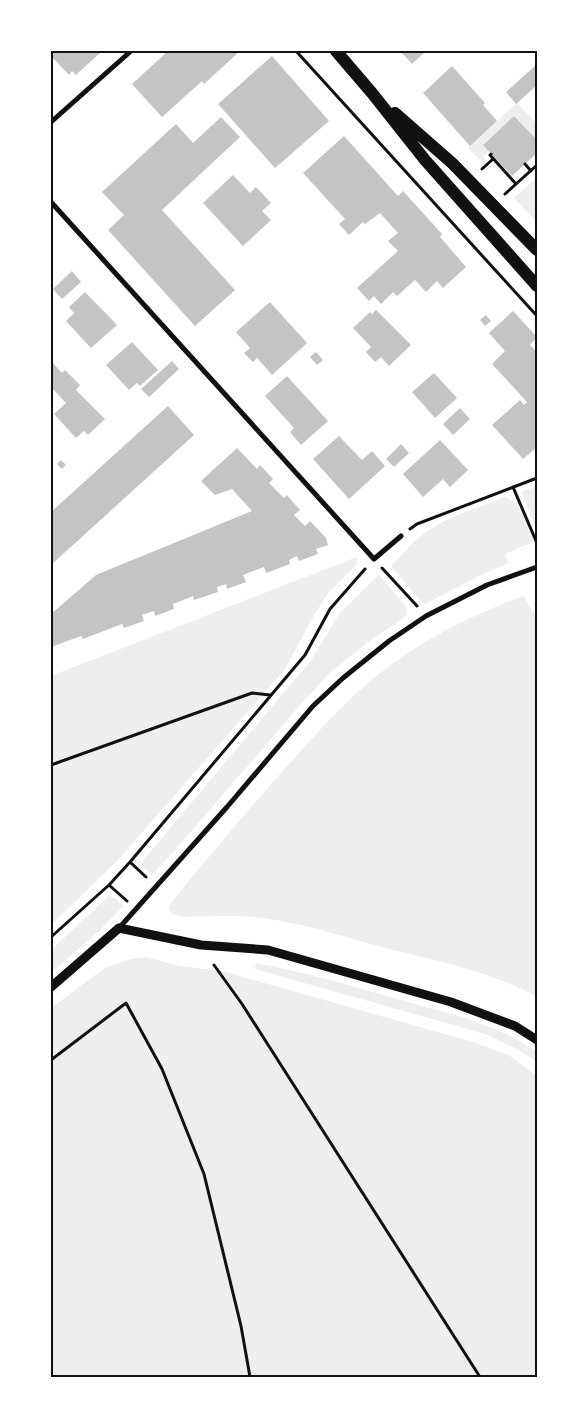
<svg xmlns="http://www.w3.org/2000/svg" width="588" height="1428" font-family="Cabin,sans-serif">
  <rect width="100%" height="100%" fill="#fff"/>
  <!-- green -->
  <path fill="#eee" d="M517 103 537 124V140L514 116 483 144 489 151 483 156 486 161 485 165 468 148Z
    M537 177V222L514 198Z
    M537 486V530L521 492Z
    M505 497C522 503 527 527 533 542L505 554 508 563 481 575 425 604 420 600 391 566C401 556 410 545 421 536 445 517 477 508 505 497Z
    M357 557V564L328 593 313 617 285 669 118 860 51 925V676Z
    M379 575 406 607 407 614 401 620 368 642 332 671 306 698 183 841 152 875 140 864 312 659 341 611Z
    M523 596 537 618V997C492 972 442 962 393 950 350 939 308 924 264 918 238 915 211 916 184 917L174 914 169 910 170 904C212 853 254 802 298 754 328 721 358 688 395 662 434 634 478 613 523 596Z
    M109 896 116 899 123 906 101 929 51 973V950Z
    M146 957 180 966 222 971 476 1043 510 1056 537 1076V1377H51V1008L105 968 131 959Z
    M256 963C303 972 348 985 394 998 443 1012 494 1022 537 1052V1062L517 1049 485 1034 255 969Z"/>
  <!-- building -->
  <path fill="#c4c4c4" d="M51 51H102L76 75 72 71 69 75 51 56Z
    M168 51H240L204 84 202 81 162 117 132 84Z
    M400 51H426L412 64Z
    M272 56 329 121 275 168 218 104Z
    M537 64V85L516 104 506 92Z
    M452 66 485 103 483 105 497 121 470 146 423 93Z
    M514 116 537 140V153L512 176 483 145Z
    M221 117 240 137 162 210 235 290 195 326 108 230 124 215 102 192 176 124 193 143Z
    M344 136 398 196 403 191 442 234 440 237 466 267 443 288 437 281 426 292 415 280 397 296 393 292 381 304 374 296 369 301 357 288 398 251 388 241 398 233 380 213 365 224 363 222 349 235 339 224 345 219 303 173Z
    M233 175 250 193 256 187 271 203 262 211 271 220 243 246 203 203Z
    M72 271 81 282 62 299 53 289Z
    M85 292 117 325 91 348 66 321 74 313 69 307Z
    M270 302 307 343 272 375 257 358 253 362 244 353 250 348 236 332Z
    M376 310 411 345 389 366 381 357 375 362 366 352 371 347 353 328 370 312 372 314Z
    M513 311 537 337 530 345 537 352V447L523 459 492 425 520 400 524 405 527 402 492 364 505 351 489 333Z
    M486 315 491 321 485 326 480 320Z
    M132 342 158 370 140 386 137 383 129 390 106 365Z
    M316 352 323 360 317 365 310 357Z
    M51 361 62 373 65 370 80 385 76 390 105 419 88 435 84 431 76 438 54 414 66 403 51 387Z
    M172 361 179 369 149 397 141 389Z
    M434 373 457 398 435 418 412 392Z
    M287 376 328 421 301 445 290 432 294 428 265 396Z
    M168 406 194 435 51 565V512Z
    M460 408 470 419 453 435 443 424Z
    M339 436 362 460 372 451 385 466 349 499 313 459Z
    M440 440 468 470 450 487 443 479 423 497 403 474Z
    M401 444 409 453 394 467 386 459Z
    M237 448 257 469 260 465 273 479 269 483 284 498 287 495 300 510 294 515 305 526 310 521 326 538 328 545 316 549 318 554 299 561 297 556 289 560 290 564 266 573 264 567 243 575 246 582 227 589 226 584 217 587 218 592 194 600 193 596 173 604 174 609 155 616 154 611 142 615 144 621 124 628 122 624 83 639 81 636 51 647V614L96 575 252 511 232 489 215 495 201 481Z
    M61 460 66 465 62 469 57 464Z"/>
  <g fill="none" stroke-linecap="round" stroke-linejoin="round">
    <!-- path -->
    <path stroke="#111" stroke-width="3" d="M296 51 537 316
      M491 154 490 155 516 184
      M525 164 531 171
      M482 169 493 159
      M505 194 537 165
      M513 487 536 541
      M410 529 417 524 537 478
      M382 568 417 606
      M51 765 252 693 270 695
      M130 862 146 877
      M109 885 127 901
      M51 937 109 885 130 862 305 655 330 609 365 569
      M214 965 242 1004 480 1377
      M51 1060 126 1003 162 1069 204 1174 241 1326 250 1377"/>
    <!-- minor -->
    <path stroke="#111" stroke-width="5" d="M51 122 131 51
      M51 202 374 559 401 536
      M119 928 227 807 313 706 343 678 389 641 426 616 487 585 537 567"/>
    <!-- tertiary -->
    <path stroke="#111" stroke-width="9" d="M51 987 119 928 201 945 268 950 451 1002 515 1026 537 1040"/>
    <!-- primary -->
    <path stroke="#111" stroke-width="12" d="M336 51 372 93 425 160 537 286
      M395 113 452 163 537 250"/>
  </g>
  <!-- border -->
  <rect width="588" height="1428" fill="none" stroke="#ffffff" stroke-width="105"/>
  <rect x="52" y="52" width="484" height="1324" fill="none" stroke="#111" stroke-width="2"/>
</svg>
